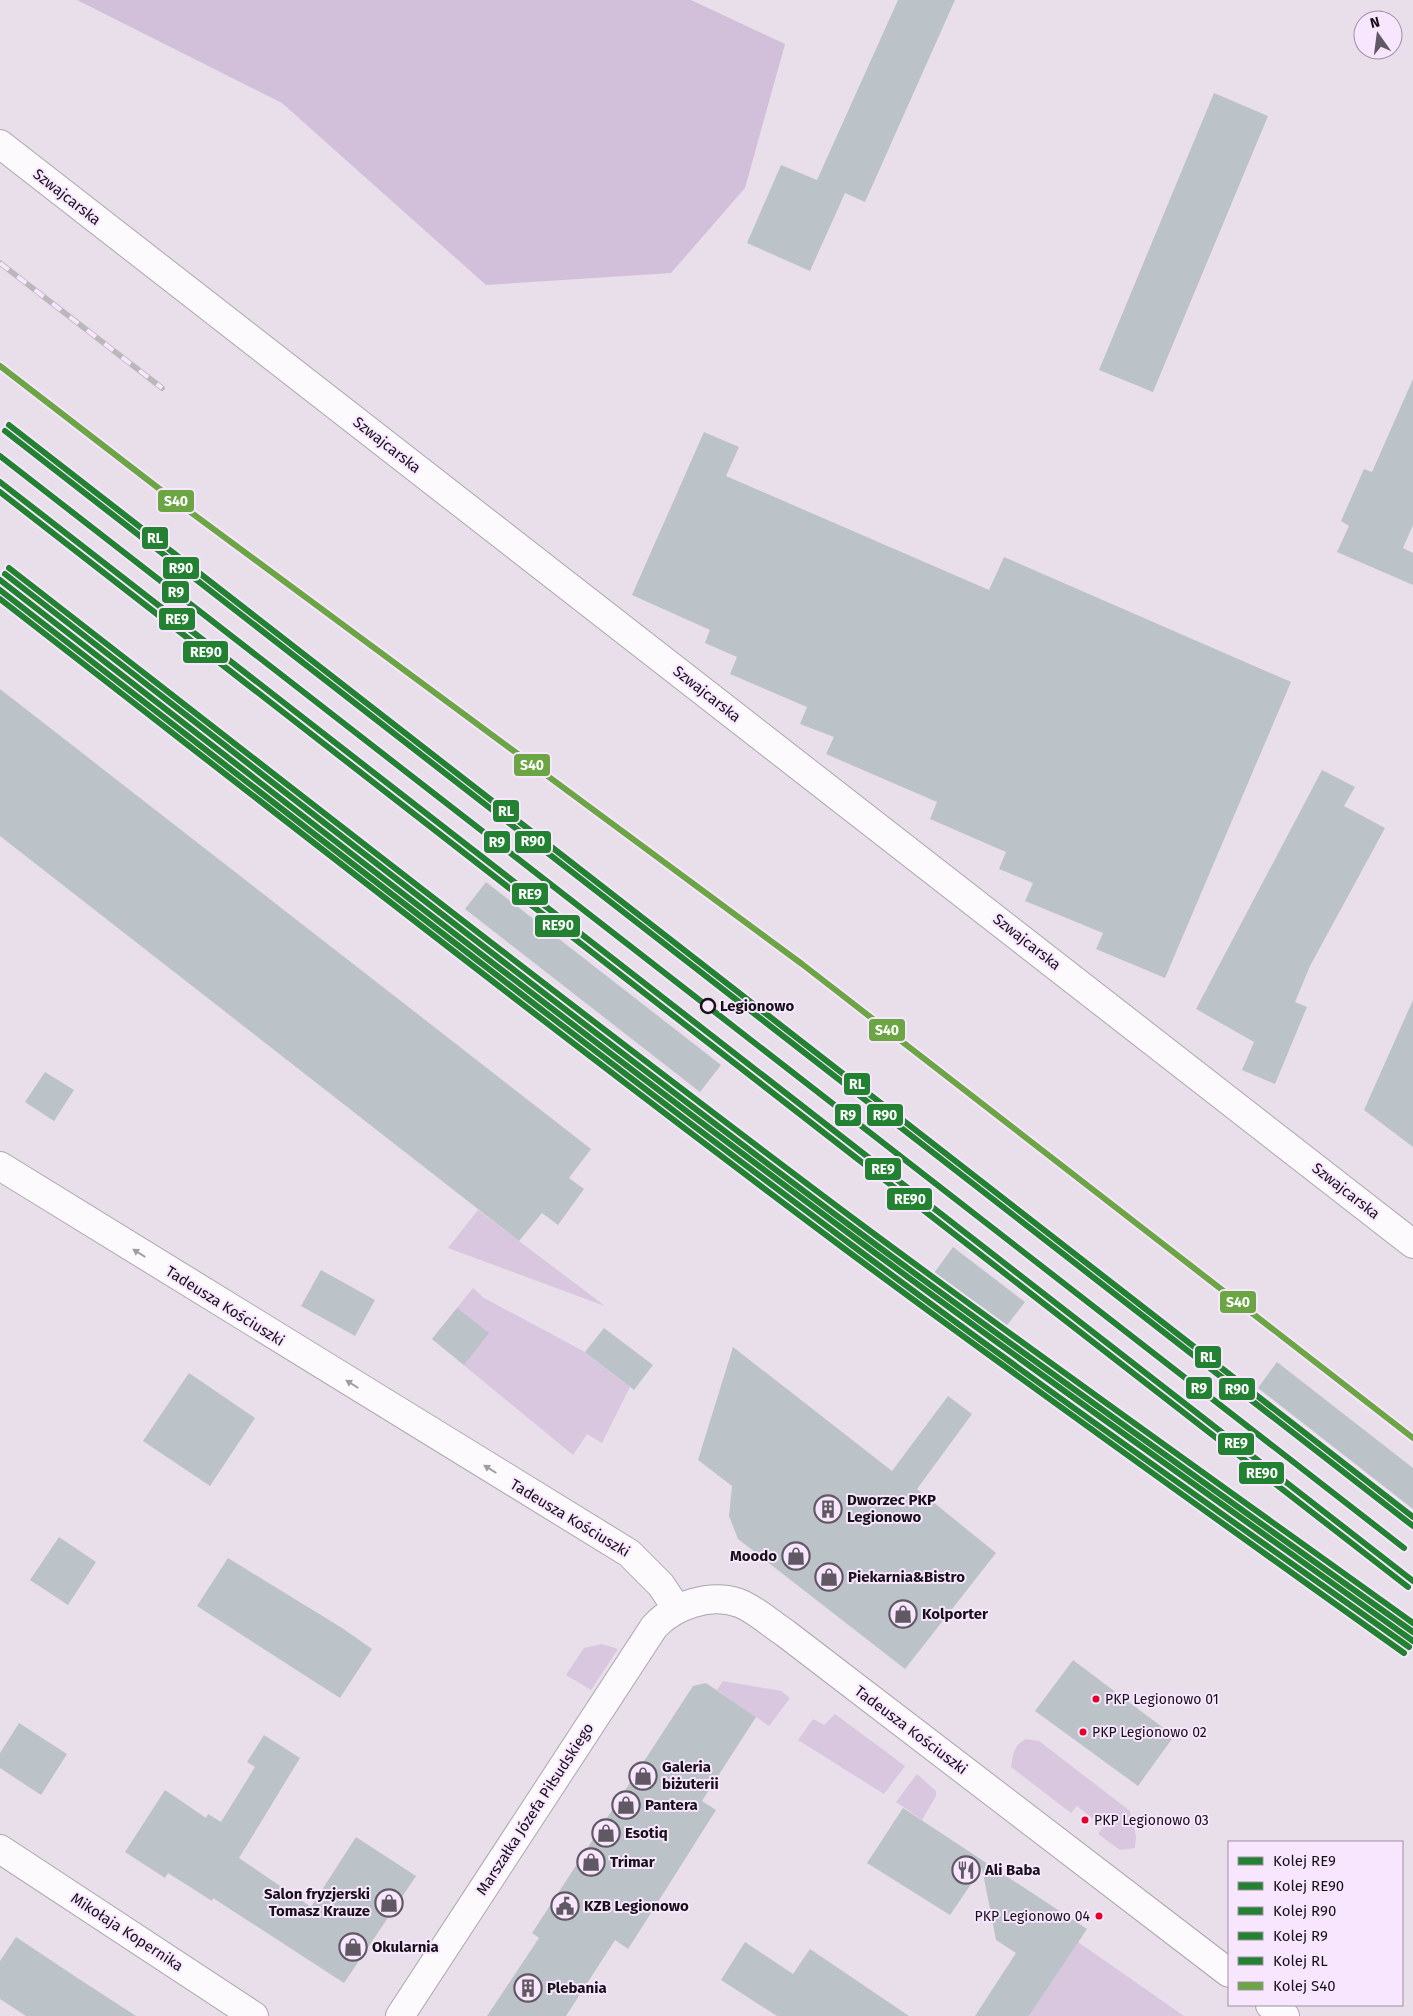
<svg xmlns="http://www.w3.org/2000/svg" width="1413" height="2016" font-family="'Fira Sans',sans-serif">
  <rect width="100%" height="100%" fill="#e8dfeb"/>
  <!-- green -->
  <path fill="#d8c7de" d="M478 1210 605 1306 448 1248Z
    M473 1288 484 1298 585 1352 630 1387 602 1443 587 1434 573 1455 432 1339Z
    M602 1644 618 1649 591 1690 566 1675 584 1648Z
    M723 1681 781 1691 790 1698 769 1726 717 1690Z
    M835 1714 905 1766 884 1794 798 1740 813 1719 824 1725Z
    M1026 1739 1039 1741 1130 1811 1136 1836 1135 1848 1120 1850 1098 1834 1103 1827 1077 1806 1071 1813 1011 1767C1013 1755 1014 1744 1026 1739Z
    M917 1774 936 1791V1796L922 1820 896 1802Z
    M1078 1942 1184 2016H1029Z"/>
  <!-- forest -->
  <path fill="#d2bfd9" d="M77 0H691L785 44 745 188 671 273 486 285 282 103Z"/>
  <!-- building -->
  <path fill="#bbc3c8" d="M898 0H955L865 202 845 193 810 271 747 243 781 165 817 180Z
    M1214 93 1268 116 1153 392 1099 370Z
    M1413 379V525L1403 548 1413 553V585L1337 552 1349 526 1341 521 1364 469 1372 472Z
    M704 432 739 447 726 476 989 590 1004 557 1291 682 1165 978 1096 949 1103 933 1025 901 1033 883 999 869 1006 852 930 819 937 802 826 754 834 737 800 724 807 707 730 674 737 657 705 643 710 630 632 595Z
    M0 689 591 1149 569 1178 584 1189 558 1225 542 1213 519 1241 0 836Z
    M1322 770 1355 787 1344 806 1385 828 1310 966 1295 1002 1307 1007 1275 1084 1242 1070 1254 1042 1196 1009Z
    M486 882 721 1065 700 1092 465 909Z
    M1413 1000V1147L1364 1110Z
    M45 1072 74 1090 54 1121 25 1102Z
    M953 1247 1025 1302 1005 1328 934 1273Z
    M321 1270 375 1300 355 1336 301 1306Z
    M457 1308 489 1333 464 1365 432 1339Z
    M604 1328 653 1365 634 1390 585 1352Z
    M733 1347 892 1471 948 1396 972 1414 917 1489 996 1553 905 1669 738 1539 729 1516 732 1486 698 1460Z
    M1277 1362 1413 1468V1509L1258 1388Z
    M189 1373 255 1418 210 1486 143 1441Z
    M59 1537 96 1562 68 1605 30 1580Z
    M228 1558 342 1628 372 1649 340 1698 197 1606Z
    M1073 1660 1174 1736 1138 1786 1035 1711Z
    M706 1683 756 1717 702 1801 716 1810 644 1924 628 1949 615 1940 566 2016H487L539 1938 532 1933 693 1686Z
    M19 1723 67 1754 41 1795 0 1768V1753Z
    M264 1735 300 1758 239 1858 311 1907 356 1837 416 1876 344 1983 213 1898 212 1901 168 1873 165 1878 125 1852 165 1790 206 1818 208 1814 221 1822 255 1767 247 1762Z
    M903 1808 1087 1929 1029 2016H975L1016 1953 996 1940 982 1868 950 1915 867 1863Z
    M16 1937 76 1977 136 2016H26L0 1999V1961Z
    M745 1942 793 1974 810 1949 909 2016H777L721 1980Z"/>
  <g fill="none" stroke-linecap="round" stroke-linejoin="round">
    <!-- street casing -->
    <g stroke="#aca5ae" stroke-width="30">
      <path id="street" d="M0 144 1413 1244
        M0 1166 629 1553 661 1585 677 1609
        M0 1849 254 2016
        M1270 2005 1285 2016
        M400 2016 654 1627C674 1605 710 1593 739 1603 755 1609 771 1624 785 1633L1229 1973"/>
    </g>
    <!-- street -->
    <use href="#street" stroke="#fcfafc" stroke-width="28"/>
    <!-- rail casing -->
    <g stroke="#bab8bb" stroke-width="5.5">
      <path id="rail" d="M0 263 162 388"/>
    </g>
    <!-- rail -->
    <use href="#rail" stroke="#f8e6fe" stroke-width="4" stroke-dasharray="11" stroke-linecap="butt"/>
    <!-- rail-1 casing -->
    <g stroke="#f8e6fe" stroke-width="10">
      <path id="rail-1" d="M0 482 1413 1581
        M0 580C285 802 569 1025 859 1241 1042 1377 1228 1508 1413 1641"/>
    </g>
    <!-- rail-2 casing -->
    <g stroke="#f8e6fe" stroke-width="10">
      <path id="rail-2" d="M0 492 1408 1587
        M0 590C282 809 563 1029 849 1243 1033 1381 1221 1513 1409 1647"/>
    </g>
    <!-- rail-3 casing -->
    <g stroke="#f8e6fe" stroke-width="10">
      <path id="rail-3" d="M5 431 1413 1526
        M5 574C289 795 572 1018 860 1233 1043 1369 1228 1500 1413 1632"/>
    </g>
    <!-- rail-4 casing -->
    <g stroke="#f8e6fe" stroke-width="10">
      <path id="rail-4" d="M0 456 1404 1548
        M0 599C281 817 561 1037 846 1250 1030 1387 1218 1520 1404 1653"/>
    </g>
    <!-- rail-5 casing -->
    <g stroke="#f8e6fe" stroke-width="10">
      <path id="rail-5" d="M9 425 1413 1517
        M9 568C292 788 575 1010 862 1225 1044 1360 1229 1491 1413 1623"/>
    </g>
    <!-- rail-6 casing -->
    <g stroke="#f8e6fe" stroke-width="10">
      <path id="rail-6" d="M0 366 166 494 802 964 1413 1438"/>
    </g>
    <!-- rail-1 -->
    <use href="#rail-1" stroke="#238132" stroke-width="6"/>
    <!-- rail-2 -->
    <use href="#rail-2" stroke="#238132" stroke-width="6"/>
    <!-- rail-3 -->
    <use href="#rail-3" stroke="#238132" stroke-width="6"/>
    <!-- rail-4 -->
    <use href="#rail-4" stroke="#238132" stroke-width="6"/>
    <!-- rail-5 -->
    <use href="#rail-5" stroke="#238132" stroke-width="6"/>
    <!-- rail-6 -->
    <use href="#rail-6" stroke="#6ca544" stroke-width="6"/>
  </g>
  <!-- one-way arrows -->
  <defs><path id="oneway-solid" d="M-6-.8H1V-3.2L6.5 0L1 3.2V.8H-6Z" transform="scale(1.25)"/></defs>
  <g fill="#a09ca1">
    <use href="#oneway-solid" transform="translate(139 1253) rotate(-148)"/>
    <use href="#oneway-solid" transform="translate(352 1384) rotate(-148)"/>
    <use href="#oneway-solid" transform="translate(490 1469) rotate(-148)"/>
  </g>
  <!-- icons -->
  <defs>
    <g id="building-ring" transform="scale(1.4375)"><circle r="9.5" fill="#f8e6fe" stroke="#605862" stroke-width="1.5"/><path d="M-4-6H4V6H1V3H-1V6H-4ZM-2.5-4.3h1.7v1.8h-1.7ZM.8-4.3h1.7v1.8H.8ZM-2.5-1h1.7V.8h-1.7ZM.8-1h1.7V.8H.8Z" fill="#605862"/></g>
    <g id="shop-ring" transform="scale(1.4375)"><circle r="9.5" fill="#f8e6fe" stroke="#605862" stroke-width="1.5"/><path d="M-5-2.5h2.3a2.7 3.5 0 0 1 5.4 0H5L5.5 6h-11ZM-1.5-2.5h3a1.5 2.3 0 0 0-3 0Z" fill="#605862"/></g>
    <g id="restaurant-ring" transform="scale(1.4375)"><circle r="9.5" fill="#f8e6fe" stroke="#605862" stroke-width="1.5"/><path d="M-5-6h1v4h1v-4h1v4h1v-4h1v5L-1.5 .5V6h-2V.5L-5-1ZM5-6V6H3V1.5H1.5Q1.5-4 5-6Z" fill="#605862"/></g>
    <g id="civic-ring" transform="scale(1.4375)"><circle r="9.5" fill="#f8e6fe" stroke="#605862" stroke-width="1.5"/><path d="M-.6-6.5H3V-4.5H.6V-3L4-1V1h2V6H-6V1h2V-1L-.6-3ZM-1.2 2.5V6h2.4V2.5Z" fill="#605862"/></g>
  </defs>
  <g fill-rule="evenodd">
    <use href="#building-ring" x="828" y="1509"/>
    <use href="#shop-ring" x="796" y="1556"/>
    <use href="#shop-ring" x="829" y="1577"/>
    <use href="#shop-ring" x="903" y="1614"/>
    <use href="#shop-ring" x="643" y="1776"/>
    <use href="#shop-ring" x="626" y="1805"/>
    <use href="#shop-ring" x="606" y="1833"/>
    <use href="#shop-ring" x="591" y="1862"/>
    <use href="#restaurant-ring" x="966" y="1870"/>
    <use href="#shop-ring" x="389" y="1903"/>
    <use href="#civic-ring" x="565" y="1906"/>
    <use href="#shop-ring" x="353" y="1947"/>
    <use href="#building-ring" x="528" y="1988"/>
  </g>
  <!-- markers -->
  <circle fill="#f8e6fe" stroke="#161018" stroke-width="2.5" cx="708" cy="1006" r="7"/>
  <g fill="#e4002b" stroke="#f8e6fe" stroke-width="2">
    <circle cx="1096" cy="1699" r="4.5"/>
    <circle cx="1083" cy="1732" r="4.5"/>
    <circle cx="1085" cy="1820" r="4.5"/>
    <circle cx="1099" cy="1916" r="4.5"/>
  </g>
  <g text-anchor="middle" stroke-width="4" stroke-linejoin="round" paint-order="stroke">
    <!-- bus labels -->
    <g font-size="14" fill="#161018" stroke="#f8e6fe" text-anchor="start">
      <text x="1105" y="1704">PKP Legionowo 01</text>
      <text x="1092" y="1737">PKP Legionowo 02</text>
      <text x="1094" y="1825">PKP Legionowo 03</text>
      <text x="1090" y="1921" text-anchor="end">PKP Legionowo 04</text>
    </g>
    <!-- street labels -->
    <g font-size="15" fill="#161018" stroke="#f8e6fe">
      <text transform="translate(67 197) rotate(38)" y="5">Szwajcarska</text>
      <text transform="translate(387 445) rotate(38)" y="5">Szwajcarska</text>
      <text transform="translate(707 694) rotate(38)" y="5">Szwajcarska</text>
      <text transform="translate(1027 942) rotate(38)" y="5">Szwajcarska</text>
      <text transform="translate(1346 1191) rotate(38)" y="5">Szwajcarska</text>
      <text transform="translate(225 1306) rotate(32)" y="5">Tadeusza Kościuszki</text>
      <text transform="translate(570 1518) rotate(31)" y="5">Tadeusza Kościuszki</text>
      <text transform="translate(911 1730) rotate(37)" y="5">Tadeusza Kościuszki</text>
      <text transform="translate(535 1809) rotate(-57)" y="5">Marszałka Józefa Piłsudskiego</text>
      <text transform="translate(127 1932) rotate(33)" y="5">Mikołaja Kopernika</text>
    </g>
    <!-- stop labels -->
    <g font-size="15" font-weight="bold" fill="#161018" stroke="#f8e6fe" text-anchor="start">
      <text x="720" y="1011">Legionowo</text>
    </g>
    <!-- poi labels -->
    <g font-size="15" font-weight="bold" fill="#161018" stroke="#f8e6fe" text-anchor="start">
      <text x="847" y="1505">Dworzec PKP<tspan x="847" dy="17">Legionowo</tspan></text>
      <text x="777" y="1561" text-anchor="end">Moodo</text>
      <text x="848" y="1582">Piekarnia&amp;Bistro</text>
      <text x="922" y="1619">Kolporter</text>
      <text x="662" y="1772">Galeria<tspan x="662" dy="17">biżuterii</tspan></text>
      <text x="645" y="1810">Pantera</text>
      <text x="625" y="1838">Esotiq</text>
      <text x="610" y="1867">Trimar</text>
      <text x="985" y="1875">Ali Baba</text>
      <text x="370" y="1899" text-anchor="end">Salon fryzjerski<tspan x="370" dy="17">Tomasz Krauze</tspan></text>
      <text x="584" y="1911">KZB Legionowo</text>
      <text x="372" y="1952">Okularnia</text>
      <text x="547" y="1993">Plebania</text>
    </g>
  </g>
  <g stroke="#f8e6fe" stroke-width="2">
    <rect x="157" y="489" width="38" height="24" rx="5" fill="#6ca544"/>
    <rect x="141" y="526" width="28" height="24" rx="5" fill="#238132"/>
    <rect x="162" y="556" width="38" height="24" rx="5" fill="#238132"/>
    <rect x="161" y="580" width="29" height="24" rx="5" fill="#238132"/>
    <rect x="158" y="607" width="38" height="24" rx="5" fill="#238132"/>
    <rect x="182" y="640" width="47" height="24" rx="5" fill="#238132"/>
    <rect x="513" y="753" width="38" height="24" rx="5" fill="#6ca544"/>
    <rect x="492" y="799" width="28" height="24" rx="5" fill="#238132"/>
    <rect x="514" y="830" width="38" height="24" rx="5" fill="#238132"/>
    <rect x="483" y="830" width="28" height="24" rx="5" fill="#238132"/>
    <rect x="511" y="882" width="38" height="24" rx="5" fill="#238132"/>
    <rect x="534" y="914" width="47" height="24" rx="5" fill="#238132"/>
    <rect x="868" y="1018" width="38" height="24" rx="5" fill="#6ca544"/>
    <rect x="843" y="1072" width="28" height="24" rx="5" fill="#238132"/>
    <rect x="866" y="1103" width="38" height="24" rx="5" fill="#238132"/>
    <rect x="834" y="1103" width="28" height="24" rx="5" fill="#238132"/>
    <rect x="864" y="1157" width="38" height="24" rx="5" fill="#238132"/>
    <rect x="886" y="1187" width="47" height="24" rx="5" fill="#238132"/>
    <rect x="1219" y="1290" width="38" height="24" rx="5" fill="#6ca544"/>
    <rect x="1194" y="1345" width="28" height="24" rx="5" fill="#238132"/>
    <rect x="1185" y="1376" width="28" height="24" rx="5" fill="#238132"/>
    <rect x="1218" y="1377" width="38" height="24" rx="5" fill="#238132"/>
    <rect x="1217" y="1432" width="38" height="24" rx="5" fill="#238132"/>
    <rect x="1238" y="1461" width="47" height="24" rx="5" fill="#238132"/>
  </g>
  <g font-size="14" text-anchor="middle" font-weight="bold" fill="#fff">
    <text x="176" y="506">S40</text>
    <text x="155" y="543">RL</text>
    <text x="181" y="573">R90</text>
    <text x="176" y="597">R9</text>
    <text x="177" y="624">RE9</text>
    <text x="206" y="657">RE90</text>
    <text x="532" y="770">S40</text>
    <text x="506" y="816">RL</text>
    <text x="533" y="846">R90</text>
    <text x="497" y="847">R9</text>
    <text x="530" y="899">RE9</text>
    <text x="558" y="930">RE90</text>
    <text x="887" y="1035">S40</text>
    <text x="857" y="1089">RL</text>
    <text x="885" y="1120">R90</text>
    <text x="848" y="1120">R9</text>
    <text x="883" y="1174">RE9</text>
    <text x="910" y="1204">RE90</text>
    <text x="1238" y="1307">S40</text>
    <text x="1208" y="1362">RL</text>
    <text x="1199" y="1393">R9</text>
    <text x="1237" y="1394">R90</text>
    <text x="1236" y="1448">RE9</text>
    <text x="1262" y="1478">RE90</text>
  </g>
  <!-- legend -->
  <rect x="1228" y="1841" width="175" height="165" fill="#f8e6fe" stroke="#9e90a2"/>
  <rect x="1238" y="1857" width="25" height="8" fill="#238132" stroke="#9e90a2"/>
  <text x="1273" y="1866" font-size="15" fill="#161018">Kolej RE9</text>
  <rect x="1238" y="1882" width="25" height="8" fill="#238132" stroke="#9e90a2"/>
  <text x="1273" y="1891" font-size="15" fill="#161018">Kolej RE90</text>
  <rect x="1238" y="1907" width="25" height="8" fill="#238132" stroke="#9e90a2"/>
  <text x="1273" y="1916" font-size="15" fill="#161018">Kolej R90</text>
  <rect x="1238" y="1932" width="25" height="8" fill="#238132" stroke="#9e90a2"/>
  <text x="1273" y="1941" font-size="15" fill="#161018">Kolej R9</text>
  <rect x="1238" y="1957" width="25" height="8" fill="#238132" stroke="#9e90a2"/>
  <text x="1273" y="1966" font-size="15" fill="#161018">Kolej RL</text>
  <rect x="1238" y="1982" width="25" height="8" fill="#6ca544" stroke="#9e90a2"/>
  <text x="1273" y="1991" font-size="15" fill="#161018">Kolej S40</text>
  <!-- north arrow -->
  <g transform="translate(1378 35) rotate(346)"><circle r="24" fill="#f8e6fe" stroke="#9e90a2"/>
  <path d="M0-4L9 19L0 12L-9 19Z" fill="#605862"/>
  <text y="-8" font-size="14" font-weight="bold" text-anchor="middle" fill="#161018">N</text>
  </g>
</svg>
